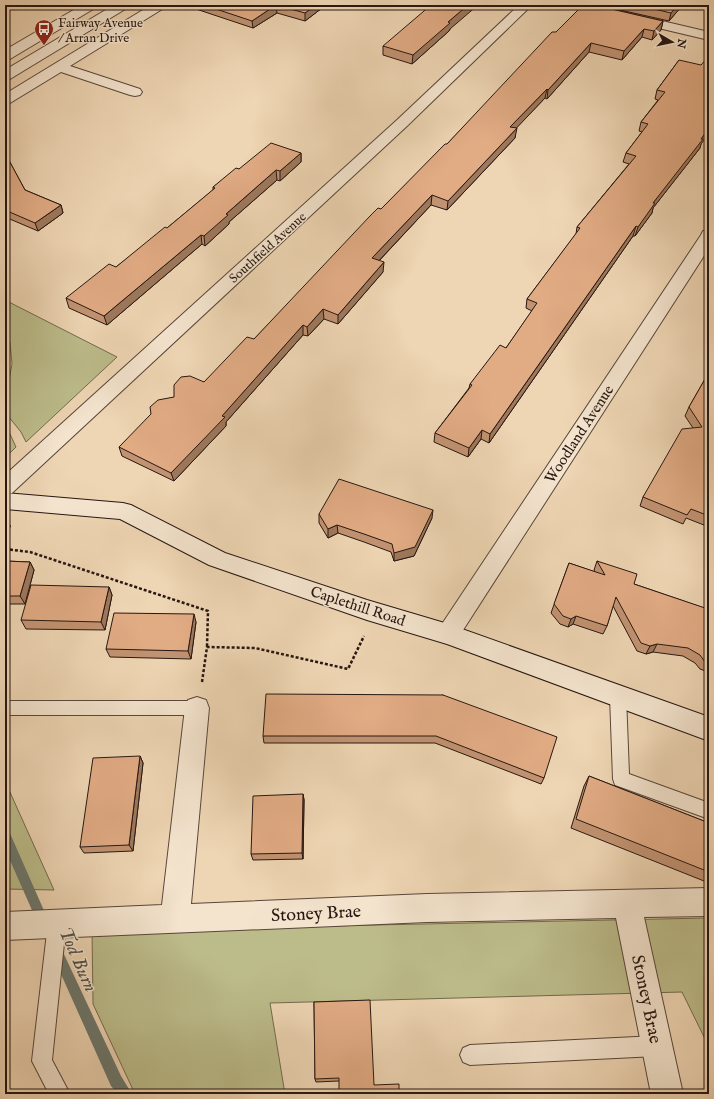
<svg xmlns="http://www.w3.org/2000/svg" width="714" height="1099" font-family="'IM FELL English',serif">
  <rect width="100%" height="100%" fill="#eed5b3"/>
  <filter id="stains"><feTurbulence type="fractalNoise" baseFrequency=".005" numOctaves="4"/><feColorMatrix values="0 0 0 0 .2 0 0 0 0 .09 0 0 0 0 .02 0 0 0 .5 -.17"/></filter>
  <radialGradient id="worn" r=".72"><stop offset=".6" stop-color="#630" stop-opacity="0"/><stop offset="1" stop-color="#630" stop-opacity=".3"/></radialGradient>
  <!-- green -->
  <path fill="#bcbc8a" stroke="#726a4e" d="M5 300 117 357 26 442 21 432 8 416 5 402 12 364 10 343 5 323Z
    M9 432 16 447 5 458V433Z
    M5 781 9 790 54 890 5 889Z
    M707 918 709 928V1047L682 992 270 1003 285 1094H135L93 1004 92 931Z"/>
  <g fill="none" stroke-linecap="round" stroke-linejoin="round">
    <!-- stream -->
    <path fill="#6b786e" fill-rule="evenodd" d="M5 830 9 831 49 922 47 926 43 928 39 926 5 849Z
      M58 948 62 950 121 1076 132 1094H118L111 1086 52 954 54 950Z"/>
    <!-- service casing -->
    <g stroke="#59463a" stroke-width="2">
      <path id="service" d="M618 689 624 691 626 696 629 774 709 803V819L615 785 613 779 610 696 612 691Z
        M5 701H197L203 703 205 708 203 713 197 715H5Z
        M57 915 63 918 66 924 52 1060 70 1094H49L32 1061 48 924 51 918Z
        M657 1036 664 1039 667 1046 664 1053 657 1056 470 1065 463 1062 460 1055 463 1048 470 1045Z"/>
    </g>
    <!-- minor casing -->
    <g stroke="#59463a" stroke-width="2">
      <path id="minor" d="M82 5H97L95 8 10 59 5 60V50Z
        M151 5H166L164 8 70 66 140 89 142 92 140 95 135 96 130 95 61 72 10 103 5 104V94Z
        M519 5H532L407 126 12 493 5 495V475L397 120Z
        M572 5H594L709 32V40L574 8Z
        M709 230V248L456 641 448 644 440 641 436 634 440 627 701 235 703 231Z
        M197 697 206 700 209 708 191 904 427 894 709 888V916L644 917 683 1094H651L616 918 427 922 5 940V912L162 905 185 708 188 700Z"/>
    </g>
    <!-- tertiary casing -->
    <g stroke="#59463a" stroke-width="2">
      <path id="tertiary" d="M114 5H129L127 8 10 79 5 80V70Z"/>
    </g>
    <!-- secondary casing -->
    <g stroke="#271711" stroke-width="2">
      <path id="secondary" d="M5 493 123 503 131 505 225 553 367 600 448 624 709 717V741L447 644 367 620 209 565 120 519 5 509Z"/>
    </g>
    <!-- path -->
    <path stroke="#271711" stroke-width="2.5" stroke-dasharray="3 2" stroke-linecap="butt" d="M5 537 10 525
      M5 549 30 552 208 611 207 647
      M202 682 207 647 255 648 348 669 364 636"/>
    <!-- service -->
    <use href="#service" fill="#f4e4ce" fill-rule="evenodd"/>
    <!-- minor -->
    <use href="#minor" fill="#f4e4ce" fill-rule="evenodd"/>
    <!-- tertiary -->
    <use href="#tertiary" fill="#f4e4ce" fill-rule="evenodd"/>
    <!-- secondary -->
    <use href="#secondary" fill="#f4e4ce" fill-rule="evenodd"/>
  </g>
  <!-- wall -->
  <path fill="#c29372" stroke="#271711" d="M186 5H326L305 21 277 13 253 28 187 6Z
    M598 5H682L681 7 669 21Z
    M663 21 661 30 652 40 642 37 622 60 589 52 547 99 545 98 516 128 515 138 447 210 431 205 379 261 383 272 338 324 324 319 308 336 303 335 226 422V426L174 481 122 456 119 447 174 397 204 382 254 339 381 209 447 144 556 32Z
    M450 29 449 31 412 64 383 55V46Z
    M679 60 701 144 700 148 653 208 652 213 635 236H633L489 443 481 439 468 457 434 442 435 433 469 388 470 384 506 348 532 311 526 308 527 299 576 234 577 227 629 164 623 162 626 153 642 132 639 131 641 122 658 100 655 99 657 90Z
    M5 153 25 190 61 205 63 213 38 231 5 217Z
    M301 153V162L280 181 277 180 229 222V224L205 246 202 244 107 325 69 308 66 298 116 267 167 228 213 190V187L239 169Z
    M709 372V527L686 518 683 524 640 506 643 497 693 428 685 416 689 407Z
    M319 514 432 518 414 556 394 561 391 552 364 542 338 533 328 538 319 523Z
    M5 561 30 562 34 570 25 604H5Z
    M597 561 634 584 704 608 705 605 709 606V672H708L700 669 695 663 683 656 653 652 646 654 637 651 613 606 607 626 603 634 573 624 568 627 560 624 551 613 569 563 595 572 594 570Z
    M109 587 112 595 105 630 26 629 21 620Z
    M196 622 191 659 110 657 106 649Z
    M443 695 544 778 541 784 435 743H264L263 736Z
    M140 756 143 763 133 851 84 853 80 847Z
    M589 776 709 823V883L571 828 584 786Z
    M303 794 304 800 303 859 253 860 251 854Z
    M314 1002 374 1085 339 1081 316 1082 315 1079Z"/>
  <!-- shaded-wall -->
  <path fill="#9e785c" stroke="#271711" d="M276 5 277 13 253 28 252 21Z
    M316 5H326L305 21V13Z
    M468 5H478L450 29 449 31 412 64 413 55 448 22Z
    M678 5H682L681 7 669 21 671 13Z
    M663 21 661 30 652 40 654 31Z
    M644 29 642 37 622 60 624 51Z
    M591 43 589 52 547 99 548 90Z
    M547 89 545 98 509 136 510 127Z
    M517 128 515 138 447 210 448 201Z
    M709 128V134L701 144 700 148 653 208 652 213 635 236 638 227 653 203Z
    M301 153V162L280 181V171Z
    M276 170 277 180 229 222V224L205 246 204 236 226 214Z
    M432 195 431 205 372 268V258Z
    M61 205 63 213 38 231 35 223Z
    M636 226 633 236 489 443 490 434Z
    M201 235 202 244 107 325 104 316Z
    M384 262 383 272 338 324V315Z
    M323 309 324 319 308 336 307 327Z
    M303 325V335L226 422V426L174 481 171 473Z
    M482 430 481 439 468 457 469 448Z
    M433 510 432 518 414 556 394 561V553Z
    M337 525 338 533 328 538V529Z
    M30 562 34 570 25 604 20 596Z
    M109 587 112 595 105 630 101 622Z
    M194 614 196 622 191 659 188 651Z
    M576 616 573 624 568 627 571 619Z
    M657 644 653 652 646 654 650 646Z
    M140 756 143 763 133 851 129 845Z
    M303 794 304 800 303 859 302 853Z"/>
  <!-- building -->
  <path fill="#e1ab84" stroke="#271711" d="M204 5H316L305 13 276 5 252 21Z
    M431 5H468L448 22 450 23 413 55 383 46Z
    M583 5H594L663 21 654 31 644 29 624 51 591 43 548 90 547 89 510 127 517 128 448 201 432 195 372 258 384 262 338 315 323 309 307 327 303 325 222 416 225 417 171 473 119 447 151 414 150 407 158 400 174 397V385L181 377 190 376 204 382 247 337 254 339 370 216 378 208 381 209 445 144H447L552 32H556Z
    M637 5H678L671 13Z
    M709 56V128L701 139H703L653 203H655L638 227 636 226 490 434 482 430 469 448 435 433 472 385 470 384 500 345 506 348 537 303 527 299 580 228 577 227 636 156 626 153 648 124 641 122 665 92 657 90 679 60 701 65Z
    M271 143 301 153 280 171 276 170 226 214 228 215 204 236 201 235 104 316 66 298 109 264 116 267 165 227 167 228 215 188 213 187 236 168 239 169Z
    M5 153 25 190 61 205 35 223 5 210Z
    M709 372V516L691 509 687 515 643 497 682 429 702 427 689 407Z
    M339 479 433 510 415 547 394 553 392 544 364 534 337 525 328 529 319 514Z
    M5 561 30 562 20 596H5Z
    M597 561 637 574 634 584 705 608V605L709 606V663L705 662 700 655 688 648 657 644 650 646 641 643 616 597 607 626 576 616 571 619 563 616 554 604 569 563 605 575Z
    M31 585 109 587 101 622 21 620Z
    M114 613 194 614 188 651 106 649Z
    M266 694 443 695 557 737 544 778 436 736H263Z
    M140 756 129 845 80 847 93 758Z
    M589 776 709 823V872L576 819Z
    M303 794 302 853 251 854 253 796Z
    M370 1000 374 1085 399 1084V1094H339V1078L315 1079 314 1002Z"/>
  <!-- icons -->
  <defs>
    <g id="bus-pin" transform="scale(1)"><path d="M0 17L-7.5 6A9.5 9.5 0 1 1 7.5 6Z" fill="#8f2418" stroke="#f4e4ce"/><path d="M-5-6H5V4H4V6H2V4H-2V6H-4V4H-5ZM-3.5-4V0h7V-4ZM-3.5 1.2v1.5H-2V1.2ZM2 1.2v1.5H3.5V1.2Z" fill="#fff"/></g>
  </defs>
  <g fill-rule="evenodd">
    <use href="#bus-pin" x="44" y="29"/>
  </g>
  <g text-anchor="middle" stroke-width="3" stroke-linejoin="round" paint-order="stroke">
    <!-- far-poi labels -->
    <g font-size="13" fill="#271711" stroke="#f4e4ce" text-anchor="start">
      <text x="58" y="27">Fairway Avenue<tspan x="58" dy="15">/ Arran Drive</tspan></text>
    </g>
    <!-- far-street labels -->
    <g font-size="13" fill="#271711" stroke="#f4e4ce">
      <text transform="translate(267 247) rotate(-42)" y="5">Southfield Avenue</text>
    </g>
    <!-- street labels -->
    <g font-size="15" fill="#271711" stroke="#f4e4ce">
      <text transform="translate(579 434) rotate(-57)" y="5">Woodland Avenue</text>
      <text transform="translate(358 606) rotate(18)" y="5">Caplethill Road</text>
    </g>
    <!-- near-street labels -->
    <g font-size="18" fill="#271711" stroke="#f4e4ce">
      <text transform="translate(316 913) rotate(-3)" y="6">Stoney Brae</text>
      <text transform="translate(647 999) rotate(78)" y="6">Stoney Brae</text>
    </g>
    <!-- near-water labels -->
    <g font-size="19" font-style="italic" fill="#4f5047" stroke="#f4e4ce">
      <text transform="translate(79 959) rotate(66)" y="7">Tod Burn</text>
    </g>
  </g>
  <!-- margin -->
  <rect width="714" height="1099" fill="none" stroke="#eed5b3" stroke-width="20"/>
  <rect x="6" y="6" width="702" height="1087" fill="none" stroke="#271711" stroke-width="2"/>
  <rect x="10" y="10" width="694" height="1079" fill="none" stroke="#271711"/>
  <!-- north arrow -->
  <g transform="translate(672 42) rotate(99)" stroke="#f4e4ce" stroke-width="3" paint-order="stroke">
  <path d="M0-3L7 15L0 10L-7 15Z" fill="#271711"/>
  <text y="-6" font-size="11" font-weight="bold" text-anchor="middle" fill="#271711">N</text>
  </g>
  <rect width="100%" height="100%" filter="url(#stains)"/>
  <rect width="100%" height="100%" fill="url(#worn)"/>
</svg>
